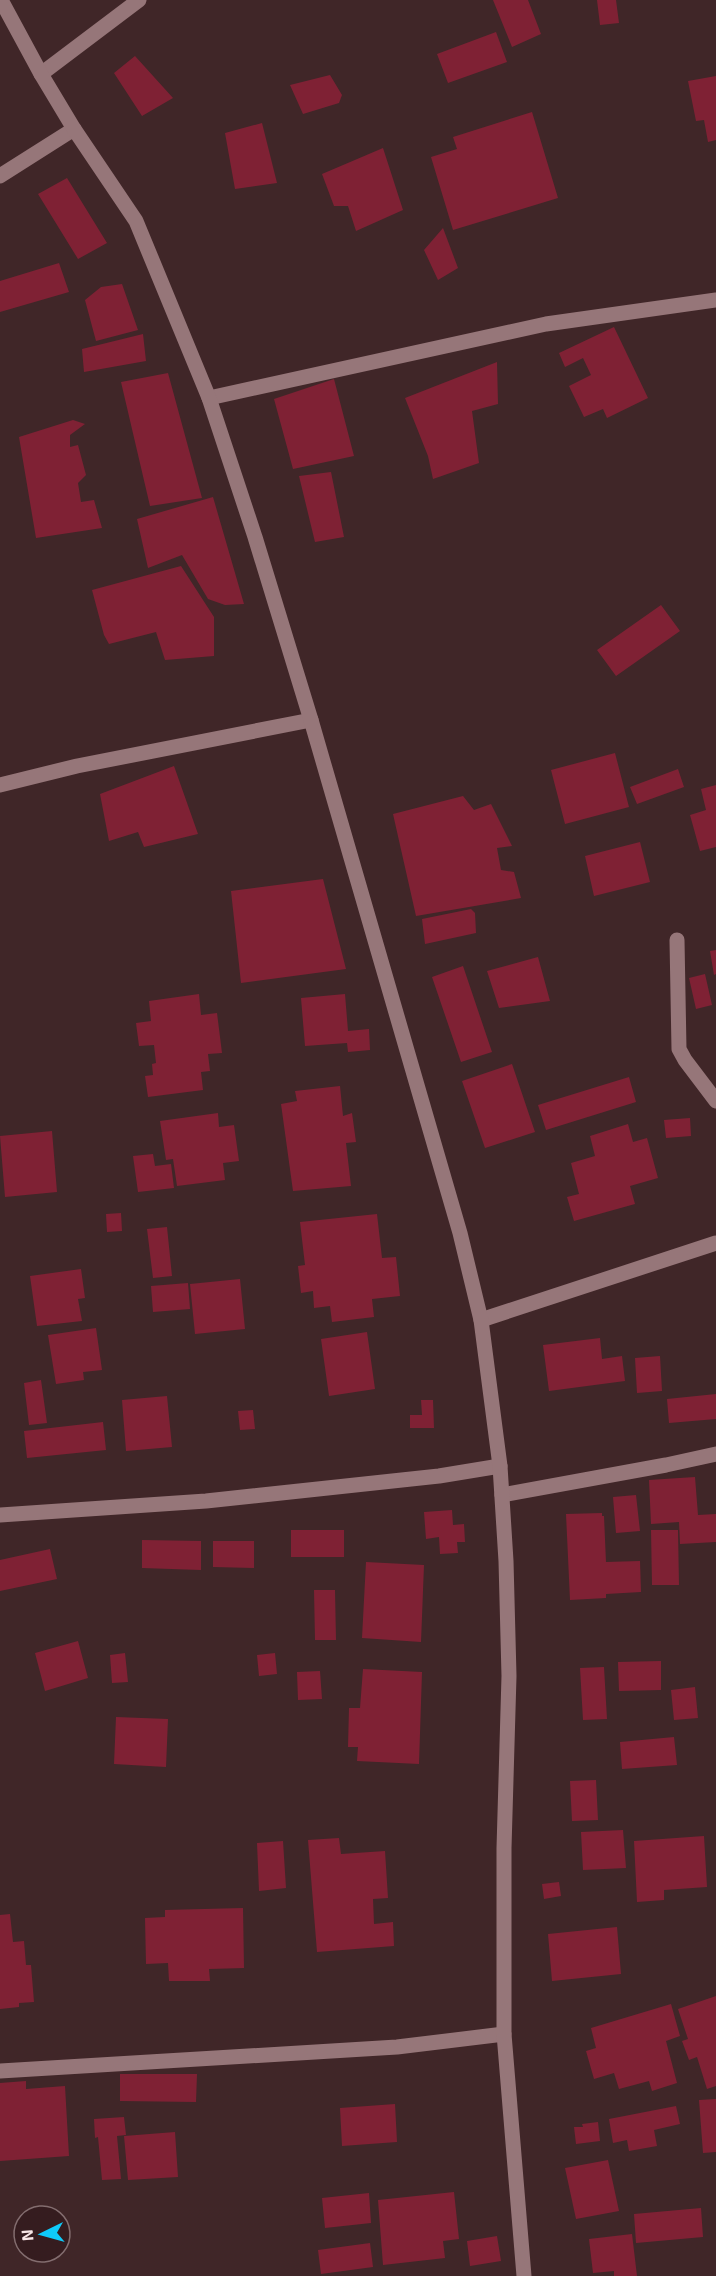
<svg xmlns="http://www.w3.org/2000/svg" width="716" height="2276" font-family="'Exo 2',sans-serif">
  <rect width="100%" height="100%" fill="#402628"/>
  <!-- building -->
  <path fill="#7f2134" d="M493 0H528L541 34 512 47Z
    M597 0H616L619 23 600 25Z
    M496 32 507 62 448 83 437 54Z
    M135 56 173 98 142 116 114 73Z
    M330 75 342 95 339 103 303 114 290 85Z
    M716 76V140L708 142 704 120 696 121 688 81Z
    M532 112 558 198 453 230 431 157 457 149 453 137Z
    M262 123 277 183 235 189 225 133Z
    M383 148 403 210 356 231 348 206H334L322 174Z
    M67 178 107 243 78 259 38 194Z
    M443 228 458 268 438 280 424 250Z
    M59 263 69 292 0 312V281Z
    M122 284 138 330 96 341 85 300 101 287Z
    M614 327 648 398 607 418 603 409 584 417 569 386 591 375 583 358 565 367 559 353Z
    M143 334 146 361 84 372 82 349Z
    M497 362 498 404 472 411 479 463 433 479 428 456 405 398Z
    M168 373 202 498 150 506 121 382Z
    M334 379 354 456 293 469 274 399Z
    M73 420 85 424 70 435V447L78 445 86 475 78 483 81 502 94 500 102 528 36 538 19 437Z
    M331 472 344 537 315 542 299 476Z
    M213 497 244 604 225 605 208 599 182 555 148 568 137 519Z
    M181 566 214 617V656L165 660 156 632 109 644 104 635 92 590Z
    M661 605 680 631 616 676 597 650Z
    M615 753 629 807 565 824 551 770Z
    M174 766 198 834 144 847 138 832 109 841 100 794Z
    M678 769 684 787 637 804 630 787Z
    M716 785V847L700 851 690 815 706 810 701 789Z
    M463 796 474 810 491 804 512 846 497 848 501 870 514 872 521 898 416 916 393 814Z
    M640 842 650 882 594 896 585 856Z
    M323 879 346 969 241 983 231 891Z
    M471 909 475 913 476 933 425 944 422 919Z
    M716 950V974L714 975 710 951Z
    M538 957 550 1001 499 1008 487 971Z
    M463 966 492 1052 461 1062 432 977Z
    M705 974 712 1005 696 1009 689 978Z
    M199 994 201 1015 217 1013 222 1053 208 1054 210 1071 201 1072 203 1090 148 1097 145 1076 153 1075 152 1064 156 1063 154 1045 139 1046 136 1023 151 1021 149 1001Z
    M345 994 348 1031 369 1029 370 1050 348 1052 347 1043 305 1046 301 998Z
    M512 1064 535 1132 485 1148 462 1081Z
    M629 1077 636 1102 546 1130 538 1105Z
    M340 1086 343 1116 352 1113 356 1142 346 1143 351 1186 293 1191 281 1104 297 1101 295 1091Z
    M218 1113 219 1127 234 1125 239 1161 223 1163 225 1180 177 1186 173 1159 166 1160 160 1121Z
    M690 1118 691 1136 666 1138 664 1120Z
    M628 1124 633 1142 647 1138 658 1178 630 1186 635 1204 574 1221 567 1197 579 1194 571 1163 595 1156 590 1136Z
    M52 1131 57 1192 5 1197 0 1136Z
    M153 1154 155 1166 171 1164 174 1188 138 1192 133 1156Z
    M121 1213 122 1231 107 1232 106 1214Z
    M377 1214 382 1258 396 1257 400 1296 372 1299 374 1317 332 1322 330 1306 314 1308 313 1291 301 1293 298 1266 305 1265 300 1222Z
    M167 1227 172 1276 153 1278 147 1229Z
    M81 1269 85 1298 78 1299 82 1321 37 1326 30 1276Z
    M240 1279 245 1329 195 1334 190 1284Z
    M188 1283 190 1309 153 1312 151 1286Z
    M96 1328 102 1370 83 1372 84 1380 56 1384 48 1335Z
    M367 1332 375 1389 329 1396 321 1339Z
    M600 1338 602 1359 622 1356 625 1381 549 1391 543 1345Z
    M660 1356 662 1391 637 1393 635 1358Z
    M41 1380 47 1423 29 1425 24 1383Z
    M716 1394V1419L669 1423 667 1399Z
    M167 1396 172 1447 126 1451 122 1400Z
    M421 1400H433L434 1428H410V1415H422Z
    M253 1410 255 1429 240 1430 238 1411Z
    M103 1422 106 1450 27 1458 24 1431Z
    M695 1477 698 1515 716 1514V1542L680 1544 679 1522 651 1524 649 1480Z
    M636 1495 640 1531 616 1533 613 1497Z
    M452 1510 453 1525 464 1524 465 1542H457L458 1553 440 1554 439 1537 426 1539 424 1512Z
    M602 1513V1516H604L606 1562 640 1561 641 1592 606 1594V1598L570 1600 566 1514Z
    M291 1530H344V1557H291Z
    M651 1530H678L679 1585H652Z
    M142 1540 201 1541V1570L142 1568Z
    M213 1541H254V1568L213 1567Z
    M50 1549 57 1579 0 1591V1560Z
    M366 1562 424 1565 421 1642 362 1638Z
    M314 1590H335L336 1640H315Z
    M78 1641 88 1678 45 1691 35 1653Z
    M125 1653 128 1682 112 1683 110 1655Z
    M275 1653 277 1674 259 1676 257 1655Z
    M661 1661V1690L619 1691 618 1662Z
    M604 1667 607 1719 583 1720 580 1668Z
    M363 1669 422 1672 419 1764 357 1761 358 1747H348L349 1708H360Z
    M320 1671 322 1699 298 1700 297 1672Z
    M695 1687 698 1718 674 1720 671 1690Z
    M116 1717 168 1719 166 1767 114 1764Z
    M674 1737 677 1765 622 1769 620 1742Z
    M596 1780 598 1820 572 1821 570 1781Z
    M623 1830 626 1868 583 1870 581 1832Z
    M704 1836 707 1887 664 1890V1900L637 1902 634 1841Z
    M339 1838 341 1854 385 1851 388 1898 373 1899 374 1924 393 1922 394 1946 317 1952 308 1840Z
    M283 1841 286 1888 259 1891 257 1843Z
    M559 1882 561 1896 544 1899 542 1884Z
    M243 1908 244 1968 209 1969 210 1981H169L168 1963 146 1964 145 1918 165 1917V1910Z
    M10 1914 13 1942 24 1941 26 1965H31L34 2002 19 2003V2007L0 2009V1915Z
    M617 1927 621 1974 552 1981 548 1934Z
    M716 1996V2086L707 2089 697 2057 689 2060 682 2041 688 2039 678 2009Z
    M671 2004 680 2036 666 2041 677 2083 652 2091 649 2081 619 2089 614 2073 594 2079 586 2051 596 2048 591 2028Z
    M120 2074H197L196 2102 120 2101Z
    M26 2081V2089L65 2086 69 2156 0 2161V2083Z
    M716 2099V2152L703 2153 699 2100Z
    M395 2104 397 2142 342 2146 340 2108Z
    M676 2106 680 2124 654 2130 657 2146 629 2151 627 2140 613 2143 609 2119Z
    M124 2117 126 2135 117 2136 121 2179 102 2180 98 2137 95 2138 94 2119Z
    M598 2122 600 2141 576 2144 574 2127H583L582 2124Z
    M175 2132 178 2177 128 2180 124 2136Z
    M608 2160 619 2211 576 2219 565 2168Z
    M454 2192 459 2239 443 2241 445 2258 383 2265 378 2200Z
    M369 2193 371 2223 325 2228 322 2198Z
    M701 2208 703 2237 636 2243 634 2214Z
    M632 2234 637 2276H614V2271L593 2273 589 2239Z
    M497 2236 501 2261 470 2266 467 2241Z
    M370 2243 373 2267 321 2274 318 2250Z"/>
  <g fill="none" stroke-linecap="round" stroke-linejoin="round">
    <!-- minor -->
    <path stroke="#967679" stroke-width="15" d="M41 74 139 0
      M0 176 74 129
      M209 398 546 324 716 300
      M0 785 77 766 311 720
      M677 940 679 1049 685 1060 716 1101
      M481 1320 716 1243
      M502 1495 666 1465 716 1454
      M0 1515 206 1501 439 1476 500 1466
      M0 2071 397 2047 504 2034"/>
    <!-- tertiary -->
    <path stroke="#967679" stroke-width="15" d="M1 0 41 74 74 129 136 221 209 398 255 537 311 720 460 1233 481 1320 500 1466 506 1561 509 1676 504 1848V2034L524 2276"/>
  </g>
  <!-- north arrow -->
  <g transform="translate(42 2234) rotate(265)"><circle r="28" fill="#351c1f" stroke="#836d6f" stroke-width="1.5"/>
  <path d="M0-4.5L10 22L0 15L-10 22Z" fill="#0fcafa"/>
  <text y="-9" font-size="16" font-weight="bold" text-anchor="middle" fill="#f8e6e7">N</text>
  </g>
</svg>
